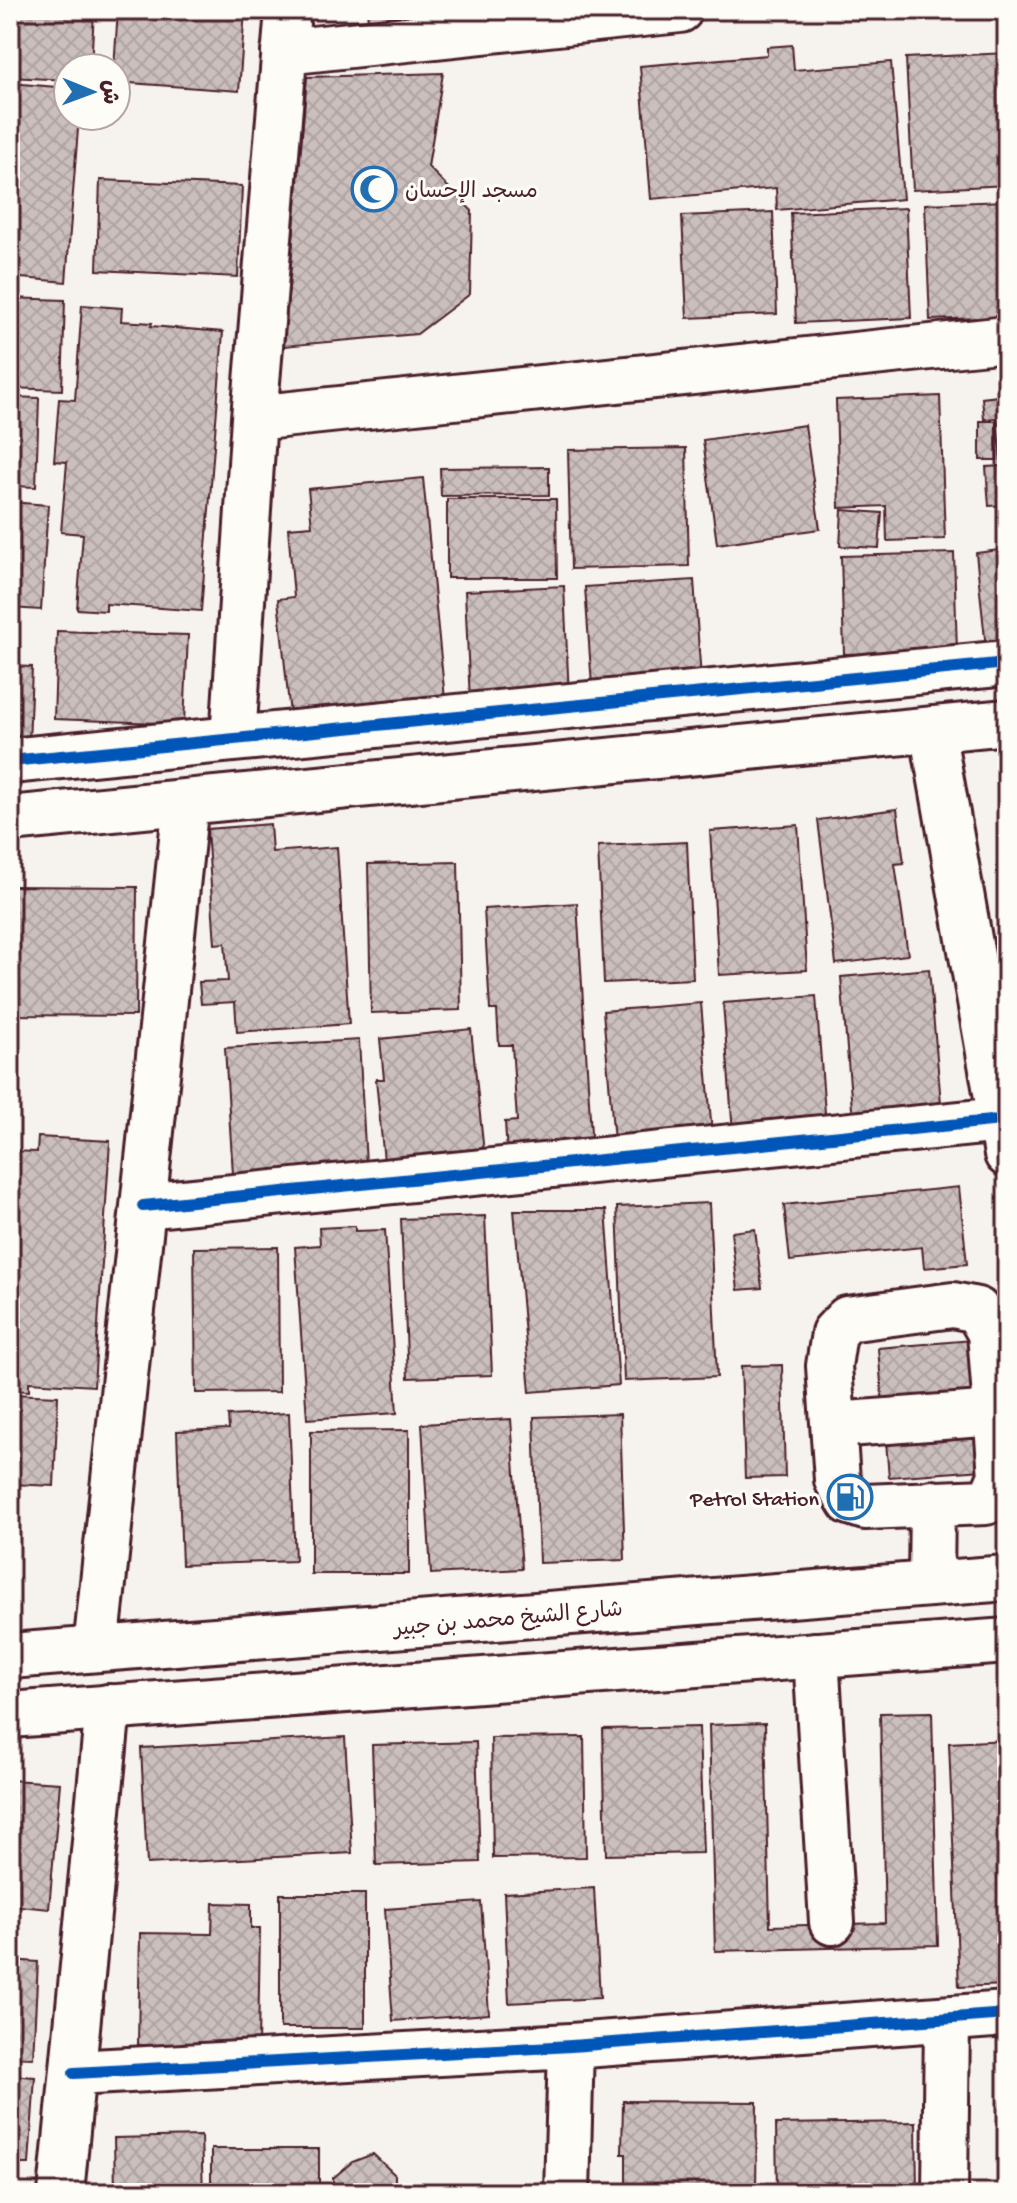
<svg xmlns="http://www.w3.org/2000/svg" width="1017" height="2203" font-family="'Gochi Hand','Playpen Sans Arabic',sans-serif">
  <defs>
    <pattern id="building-cross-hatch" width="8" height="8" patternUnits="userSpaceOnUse" patternTransform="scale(2)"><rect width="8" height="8" fill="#cbbfbe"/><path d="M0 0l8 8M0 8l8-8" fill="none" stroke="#b0a4a3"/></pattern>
  </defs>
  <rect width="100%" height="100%" fill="#f6f3ef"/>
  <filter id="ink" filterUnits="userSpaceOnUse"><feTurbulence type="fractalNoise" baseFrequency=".0125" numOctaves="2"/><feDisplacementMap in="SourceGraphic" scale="16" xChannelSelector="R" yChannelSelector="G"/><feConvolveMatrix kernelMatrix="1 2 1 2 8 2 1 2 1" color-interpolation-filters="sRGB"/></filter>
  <g filter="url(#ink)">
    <!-- building -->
    <path fill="url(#building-cross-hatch)" stroke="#4a1f2b" stroke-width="2" d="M10 10H94L91 68H68V80L10 77Z
      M118 10H245L239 91 116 82V68H114Z
      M367 10H480L368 22Z
      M792 45 794 70 891 62 903 199 777 210 776 188 651 199 640 66 767 55V47Z
      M1007 53V185L913 190 906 58Z
      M443 73 428 167 472 211 470 294 417 334 284 346 307 77Z
      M10 83 68 88V116H79L66 282 10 277Z
      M100 180 242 186 238 277 97 270Z
      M1007 201V317L930 320 925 204Z
      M906 208 911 318 796 323 791 213Z
      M773 212 777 314 687 318 682 216Z
      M10 298 65 300 62 390 10 388Z
      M82 305 122 308 121 321 152 323 151 326 223 332 201 611 106 604V611L77 609 83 534 61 532 67 462 54 461 59 399 75 400Z
      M1007 395V505L989 506 986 467 1001 466 997 418 984 419 982 398Z
      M940 396 945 539 887 541 886 506 839 508 836 400Z
      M10 397 39 398 36 487 10 486Z
      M980 421H996L997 460H980Z
      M805 425 820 529 717 544 703 440Z
      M686 448 689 566 571 569 568 450Z
      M549 467V495L441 496 440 468Z
      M423 478 445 699 290 715 278 599 294 597 288 528 312 526 308 489Z
      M447 499H556L557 578H447Z
      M10 502 48 505 41 610 10 608Z
      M842 510 882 513 879 548 840 546Z
      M1007 549V656L987 658 976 553Z
      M954 553 957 652 844 654 841 556Z
      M694 580 702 693 593 700 585 587Z
      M564 586 569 697 470 702 465 591Z
      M57 631 188 635 184 724 54 719Z
      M10 666 32 667 29 745 10 744Z
      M897 809 904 863 895 864 908 955 836 964 818 820Z
      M270 824 272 852 337 847 349 1024 237 1032 235 1002 201 1004 199 982 228 981 225 943 215 944 207 829Z
      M798 825 807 970 719 975 710 831Z
      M687 842 693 979 604 983 598 846Z
      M458 862 461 1010 371 1013 368 864Z
      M10 886 137 887 136 1016 10 1015Z
      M577 903 592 1150 507 1155 505 1122 517 1121 512 1045H499L497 1010H490L484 909Z
      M929 969 942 1114 853 1121 841 977Z
      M816 996 826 1126 733 1133 723 1003Z
      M701 1003 714 1157 616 1165 603 1011Z
      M471 1029 486 1172 386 1182 376 1079H384L380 1039Z
      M359 1040 367 1182 234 1190 225 1048Z
      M38 1137 110 1141 94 1386 29 1382V1391L10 1390V1151L37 1152Z
      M959 1187 967 1264 924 1268 922 1247 790 1261 784 1205Z
      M709 1203 717 1377 624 1381 617 1207Z
      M514 1210H606L619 1385 530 1392Z
      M485 1216 492 1375 408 1378 401 1219Z
      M355 1226V1231L385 1230 397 1413 307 1419 295 1247 320 1245 319 1228Z
      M755 1229 762 1288 738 1290 731 1232Z
      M278 1247 279 1392 196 1393 194 1248Z
      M972 1340 983 1470 889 1477 878 1348Z
      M782 1365 785 1477 745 1478 741 1366Z
      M10 1394 58 1396 54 1486 10 1484Z
      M289 1413 295 1561 182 1565 177 1431 229 1429 228 1416Z
      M620 1414 625 1560 539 1563 534 1417Z
      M511 1419 522 1569 431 1574 422 1424Z
      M409 1430V1574H311V1431Z
      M932 1712 938 1945 715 1951 709 1725 765 1723 770 1926 885 1923 880 1713Z
      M699 1727 703 1853 606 1855 603 1729Z
      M345 1737 352 1853 147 1864 141 1748Z
      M584 1737 586 1857 493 1858 491 1738Z
      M1007 1740V1985L959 1987 949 1743Z
      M476 1742 480 1862 376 1865 372 1745Z
      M10 1780 60 1783 49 1909 10 1905Z
      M594 1888 600 1998 509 2003 504 1893Z
      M280 1894H365V2028H280Z
      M481 1902 489 2014 393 2021 385 1909Z
      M213 1903 251 1904V1928H260L258 2047 138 2045 140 1933 212 1934Z
      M10 1960 38 1962 33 2058 10 2057Z
      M10 2075 35 2077 29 2164H16L14 2193H10Z
      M623 2101 757 2102 756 2193H626V2154H622Z
      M1007 2101V2193H1002L1001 2102Z
      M916 2122 917 2193H777L776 2124Z
      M201 2136 203 2193H115L114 2138Z
      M211 2149H319V2193H211Z
      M373 2154 395 2175V2193H333V2178L352 2162Z"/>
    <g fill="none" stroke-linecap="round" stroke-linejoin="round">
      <!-- minor casing -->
      <g stroke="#4a1f2b" stroke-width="50">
        <path id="minor" d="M284 52 680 10
          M254 418 1007 339
          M932 729 1007 1154
          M233 739 254 418 288 10
          M10 761 1007 663
          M10 819 1007 722
          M143 1206 1001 1120
          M953 1305 977 1310 990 1333 1001 1476 994 1492 986 1502 865 1507 850 1502 837 1480 829 1366 834 1333 847 1319Z
          M834 1425 996 1413
          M931 1583 932 1503
          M96 1649 186 802
          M816 1655 832 1922
          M74 2073 571 2046 1007 2014
          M61 2193 108 1707
          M567 2193 571 2046
          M945 2193 947 2019"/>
      </g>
      <!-- major casing -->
      <g stroke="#4a1f2b" stroke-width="50">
        <path id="major" d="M10 1656 1007 1578
          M10 1715 1007 1641"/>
      </g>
      <!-- minor -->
      <use href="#minor" stroke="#fdfcf7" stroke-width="44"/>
      <!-- major -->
      <use href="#major" stroke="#fdfcf7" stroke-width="44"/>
      <!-- cycleway casing -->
      <g stroke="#fdfcf7" stroke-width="17">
        <path id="cycleway" d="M10 761 1007 663
          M143 1206 1001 1120
          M74 2073 571 2046 1007 2014"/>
      </g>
      <!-- cycleway -->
      <use href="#cycleway" stroke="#0057b8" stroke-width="12"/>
    </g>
  </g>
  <!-- icons -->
  <defs>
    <g id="mosque-ring" transform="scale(2.3)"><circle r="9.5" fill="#fdfcf7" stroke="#1f6fb2" stroke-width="1.5"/><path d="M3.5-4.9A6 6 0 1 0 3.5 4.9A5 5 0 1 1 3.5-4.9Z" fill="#1f6fb2"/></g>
    <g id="fuel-ring" transform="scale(2.3)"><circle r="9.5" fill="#fdfcf7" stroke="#1f6fb2" stroke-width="1.5"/><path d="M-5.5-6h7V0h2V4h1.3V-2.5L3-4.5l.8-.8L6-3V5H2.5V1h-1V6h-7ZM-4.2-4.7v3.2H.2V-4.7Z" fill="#1f6fb2"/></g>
  </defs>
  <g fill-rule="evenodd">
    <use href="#mosque-ring" x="374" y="189"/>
    <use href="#fuel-ring" x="850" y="1497"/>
  </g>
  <g text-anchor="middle" stroke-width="6" stroke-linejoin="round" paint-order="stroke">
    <!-- poi labels -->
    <g font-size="22" fill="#4a1f2b" stroke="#fdfcf7" text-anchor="start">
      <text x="405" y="197">مسجد الإحسان</text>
      <text x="819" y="1505" text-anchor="end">Petrol Station</text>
    </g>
    <!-- street labels -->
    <g font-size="22" fill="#4a1f2b" stroke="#fdfcf7">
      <text transform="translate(508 1617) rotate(-5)" y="8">شارع الشيخ محمد بن جبير</text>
    </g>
  </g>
  <!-- margin -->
  <rect width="1017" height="2203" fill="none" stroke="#fdfcf7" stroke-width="40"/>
  <rect x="20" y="20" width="977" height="2163" fill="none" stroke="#4a1f2b" stroke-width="3" filter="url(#ink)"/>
  <!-- north arrow -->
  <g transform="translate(92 92) rotate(91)"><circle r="38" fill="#fdfcf7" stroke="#b5a4a5" stroke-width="2"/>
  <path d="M0-6L14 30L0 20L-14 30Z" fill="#1f6fb2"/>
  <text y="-12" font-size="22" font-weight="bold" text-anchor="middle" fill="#4a1f2b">ش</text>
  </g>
</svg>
